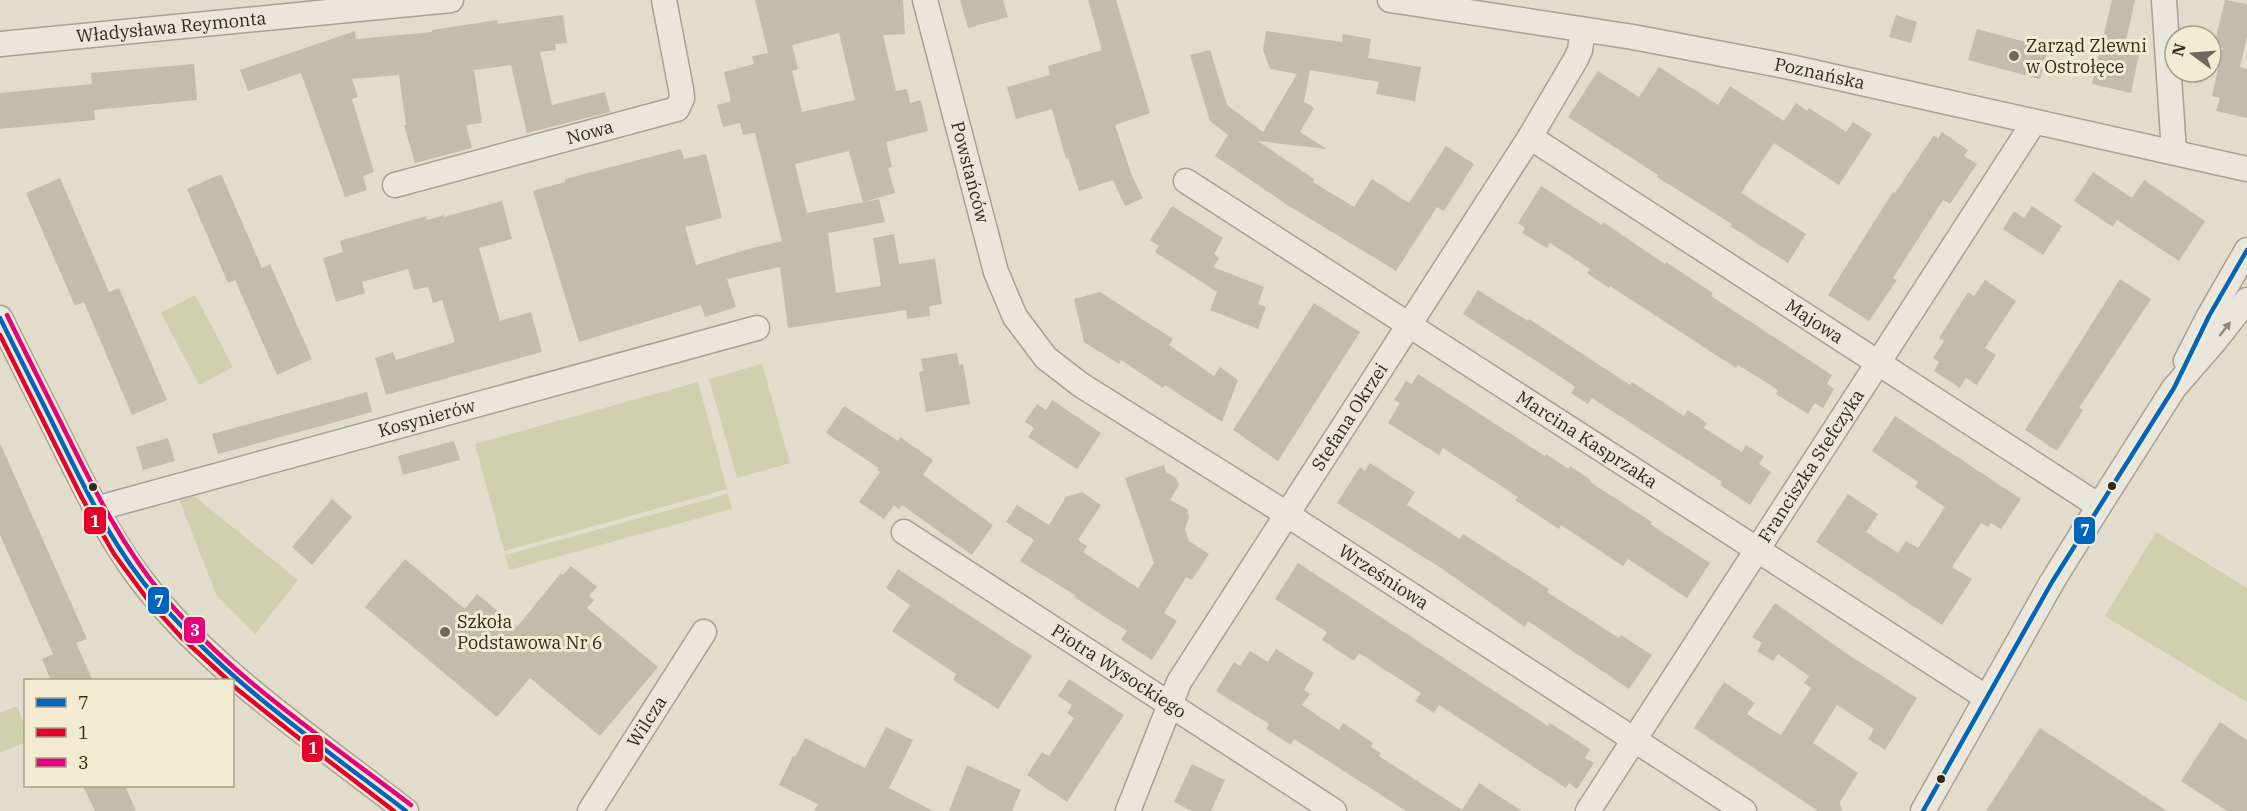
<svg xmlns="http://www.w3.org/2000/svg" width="2247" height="811" font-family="'IBM Plex Serif',serif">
  <rect width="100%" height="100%" fill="#e1dccb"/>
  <!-- green -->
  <path fill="#ced0ae" d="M195 295 233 367 199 385 161 313Z
    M762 364 790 463 737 478 709 379Z
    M698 382 727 489 504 551 475 444Z
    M728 494 732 509 509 570 505 555Z
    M194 496 298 580 255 634 216 594 179 499Z
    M2156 532 2247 588V702L2105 616Z
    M17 706 25 727V742L0 753V713Z"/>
  <!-- building -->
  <path fill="#c4bbac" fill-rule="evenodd" d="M755 0H903L905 34 883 35 896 91 907 89 910 103 921 100 928 131 886 142 892 167 888 168 895 193 863 202 849 151 795 164 807 213 879 199 885 222 828 233 836 293 881 286 873 238 894 234 899 264 935 259 942 304 929 306 930 316 907 319 906 310 788 328 780 267 727 279 736 307 705 317 701 305 579 342 533 191 565 182V179L681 149 684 159 706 154 722 218 685 227 696 265 752 248 782 241 755 133 743 135 740 123 723 127 717 105 731 101 724 72 754 64 752 56 768 53ZM839 33 855 100 802 112 792 71 798 69 792 45Z
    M960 0H1003L1008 17 968 28Z
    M1088 0H1116L1150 113 1115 125 1132 176 1143 198 1125 206 1113 180 1079 191 1068 158 1066 159 1052 109 1016 119 1007 87 1050 75 1048 66 1102 50Z
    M2112 0H2135L2125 45 2140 49 2131 93 2092 84Z
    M2225 0 2247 4V37L2240 67 2247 69V118L2216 111 2220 98 2212 96 2223 48 2214 46Z
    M563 15 567 43 555 44 556 50 540 52 552 105 605 92 610 112 527 133 511 65 474 70 482 123 466 125 472 148 415 163 404 125H406L399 75 352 79 358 97 352 99 374 172 363 176 367 190 345 197 301 73 248 91 240 70 355 31 356 39 432 32V30L497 20 498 24Z
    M1896 15 1917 22 1911 43 1889 37Z
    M1977 29 2048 48 2040 79 1968 60Z
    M1266 31 1342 42 1343 34 1371 39 1368 58 1421 67 1415 101 1376 94 1379 82 1310 70 1304 102 1314 108 1300 132 1327 149 1258 141 1314 179 1313 182 1354 207 1372 179 1409 203 1446 146 1474 164 1444 211 1437 207 1396 271 1286 204 1215 156 1228 135 1210 121 1190 55 1210 50 1227 105 1263 132 1297 74 1270 69 1263 50Z
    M194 64 197 100 94 110 95 120 0 129V93L92 84 91 73Z
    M1659 67 1718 105 1730 86 1784 121 1796 103 1807 111 1809 108 1846 132 1853 122 1872 134 1839 185 1774 143 1741 193 1806 234 1788 263 1730 226 1732 224 1657 177 1658 175 1568 117 1598 71 1639 97Z
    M1942 132 1968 150 1964 156 1977 164 1950 204 1943 200 1893 278 1897 280 1869 321 1828 295 1893 192 1895 193 1934 135 1938 139Z
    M2093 172 2132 198 2144 180 2205 221 2179 261 2117 220 2113 227 2074 201Z
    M221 174 262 268 270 264 312 359 277 375 235 280 228 283 187 189Z
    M60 178 109 292 119 288 167 400 132 415 84 302 75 306 26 193Z
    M1541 186 1602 225 1603 222 1665 264 1666 262 1713 293 1711 296 1832 375 1827 384 1834 389 1823 408 1815 403 1808 414 1776 394 1778 390 1738 365 1736 368 1610 286 1609 288 1587 273 1590 269 1550 243 1547 248 1522 233 1525 228 1518 223Z
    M502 201 512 239 479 248 500 321 531 312 542 352 386 395 375 358 393 352 396 360 455 342 442 300 433 303 428 287 414 290 408 269 362 282 365 293 336 302 323 258 343 252 340 241 426 216 427 220 444 215V217Z
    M1172 206 1223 238 1214 254 1219 258 1213 267 1264 287 1258 304 1266 307 1258 329 1210 310 1217 292 1155 252 1159 246 1150 240Z
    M2032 206 2062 226 2043 255 2003 229 2014 211 2024 218Z
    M2120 279 2151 299 2079 408 2083 410 2057 451 2025 430Z
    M1985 280 2016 301 1985 348 1996 355 1977 385 1966 378 1960 388 1934 371 1939 362 1933 358 1944 341 1939 338 1968 292 1974 296Z
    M1478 290 1528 321 1529 319 1630 385 1632 382 1684 416 1688 410 1707 423 1704 428 1742 452 1746 445 1764 456 1759 464 1771 472 1750 505 1720 485 1722 482 1592 398 1588 404 1571 393 1575 387 1564 379 1463 314Z
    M1100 292 1173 339 1169 345 1214 376 1220 367 1238 380 1222 422 1165 385 1163 388 1121 360 1119 364 1084 342 1074 299Z
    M1314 303 1360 332 1278 461 1233 430Z
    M957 353 959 365 963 364 970 404 926 412 919 372 923 371 921 359Z
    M1418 374 1545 456 1546 454 1569 469 1570 466 1591 480 1590 482 1652 522 1650 524 1710 563 1687 598 1628 559 1623 566 1561 525 1559 529 1515 500 1518 497 1443 448 1439 455 1388 423 1400 403 1394 400 1406 381 1412 384Z
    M367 392 372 412 218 454 212 434Z
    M1052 400 1101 433 1077 469 1028 437 1034 428 1025 422 1037 404 1046 410Z
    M844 406 898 441 900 437 933 460 923 475 993 525 972 555 902 505 899 509 894 505 884 519 859 502 880 472 877 470 879 468 826 433Z
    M1895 416 2021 499 2001 529 1991 523 1988 527 1981 523 1952 567 1972 579 1942 625 1816 542 1848 494 1878 514 1866 532 1898 553 1906 541 1918 548 1945 507 1915 487 1918 482 1872 451Z
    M168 438 175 461 143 470 136 447Z
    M454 441 460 460 403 475 398 456Z
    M0 443 87 639 76 643 93 681H51L42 659 53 654 0 535Z
    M1370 463 1415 492 1407 505 1460 539 1463 534 1549 589 1547 592 1619 638 1621 635 1652 655 1629 689 1528 621 1525 627 1441 568 1337 503 1360 467 1365 471Z
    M1164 465 1166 472 1176 478 1179 485 1170 500 1187 509 1189 517 1185 529 1189 541 1209 554 1192 580 1186 577 1164 613 1177 621 1152 660 1121 640 1127 631 1074 597 1075 595 1020 561 1034 540 1006 522 1017 505 1049 525 1066 497 1082 492 1101 505 1078 540 1087 546 1083 552 1138 588 1154 563 1125 478Z
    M332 499 352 517 312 565 292 547Z
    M405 559 465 609 477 594 517 627 561 573 563 575 571 566 597 587 589 596 594 600 587 608 658 667 600 736 530 678 497 717 365 607Z
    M1298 563 1548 726 1550 723 1590 749 1585 758 1594 763 1577 789 1569 783 1566 788 1439 705 1434 713 1415 701 1421 693 1359 653 1354 661 1322 640 1327 632 1275 599Z
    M898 569 1032 656 998 709 953 680 956 674 892 631 910 605 886 588Z
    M1775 603 1850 656 1917 698 1885 750 1868 739 1874 729 1837 705 1813 743 1858 773 1840 802 1842 811H1818L1694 728 1724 682 1755 703 1747 714 1781 735 1811 688 1804 683 1809 676 1778 654 1773 661 1757 651 1762 643 1752 637Z
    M1276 649 1314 673 1304 690 1310 694 1302 705 1339 730 1343 723 1373 743 1371 747 1381 753 1379 756 1462 810 1479 783 1522 811H1406L1294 739 1291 745 1266 729 1269 724 1216 691 1234 662 1240 666 1250 651 1268 662Z
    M1069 679 1124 715 1067 802 1027 775 1042 752 1049 756 1074 718 1067 713 1072 705 1058 696Z
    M2220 722 2247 740V811H2227L2181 781Z
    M886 727 913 740 889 788 933 811H814L818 804 779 785 793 756 795 757 805 738 865 768Z
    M2040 728 2167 811H1986Z
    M1192 764 1225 780 1211 811H1192L1174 802Z
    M967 765 1021 790 1012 811H949Z
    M83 786H125L136 811H95Z"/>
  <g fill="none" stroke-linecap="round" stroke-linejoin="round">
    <!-- minor casing -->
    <g stroke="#a6a194" stroke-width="27">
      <g id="minor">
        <path id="s1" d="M925 0 996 272 1015 317 1046 358 1081 385 1274 506 1744 811"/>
        <path id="s2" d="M1390 0 1633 37 1790 67 2247 169"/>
        <path d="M2164 0 2174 152"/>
        <path id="s3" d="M0 44 451 0"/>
        <path id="s4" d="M1530 137 2099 506"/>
        <path id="s5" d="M1186 181 1987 698"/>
        <path id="s6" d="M395 185 677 109 682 98 681 89 664 0"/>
        <path d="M0 318C22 363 45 407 67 452 86 490 105 528 129 563 195 660 314 739 406 811"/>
        <path d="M2186 361 2209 316 2247 250"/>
        <path id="s7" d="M95 509 757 328"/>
        <path id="s8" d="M904 532 1334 811"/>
        <path id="s9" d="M590 811 704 632"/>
        <path id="s10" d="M1128 811 1179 682 1530 137 1576 59 1580 50 1583 30"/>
        <path id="s11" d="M1588 811 2034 122"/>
        <path d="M1923 811 2052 582 2099 506 2174 388 2214 342 2247 300"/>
      </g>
    </g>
    <!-- minor -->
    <use href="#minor" stroke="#eae6dc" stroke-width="24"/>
    <!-- bus-1 casing -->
    <g stroke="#f2ebd1" stroke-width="9">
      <path id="bus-1" d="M0 318C19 357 40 397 59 436 87 493 115 551 157 599 228 682 320 745 406 811
        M1923 811 2052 582 2174 388 2209 316 2247 250"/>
    </g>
    <!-- bus-2 casing -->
    <g stroke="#f2ebd1" stroke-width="9">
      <path id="bus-2" d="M0 335 82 498 114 554 151 604 182 638 228 680
        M232 685 291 732 394 811"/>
    </g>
    <!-- bus-3 casing -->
    <g stroke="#f2ebd1" stroke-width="9">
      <path id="bus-3" d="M7 315C26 354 46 393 66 433 94 489 121 544 161 593 230 677 325 739 411 805"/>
    </g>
    <!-- bus-1 -->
    <use href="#bus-1" stroke="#0065bd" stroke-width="4.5"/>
    <!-- bus-2 -->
    <use href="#bus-2" stroke="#e4002b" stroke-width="4.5"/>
    <!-- bus-3 -->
    <use href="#bus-3" stroke="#e5007d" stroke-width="4.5"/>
  </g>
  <!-- one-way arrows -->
  <defs><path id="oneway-solid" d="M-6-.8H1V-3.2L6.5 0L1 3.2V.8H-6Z" transform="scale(1.5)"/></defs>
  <use fill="#8e887d" href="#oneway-solid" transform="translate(2225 329) rotate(-52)"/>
  <!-- markers -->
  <g fill="#70685b" stroke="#f2ebd1" stroke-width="2">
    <circle cx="2014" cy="56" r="6"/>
    <circle cx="445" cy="632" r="6"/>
  </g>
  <g fill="#332a1e" stroke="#f2ebd1" stroke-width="2">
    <circle cx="2112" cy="486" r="5"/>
    <circle cx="93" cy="487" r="5"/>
    <circle cx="1941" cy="779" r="5"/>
  </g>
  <g text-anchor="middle" stroke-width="6" stroke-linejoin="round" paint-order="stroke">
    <!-- street labels -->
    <g font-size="18" fill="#332a1e" stroke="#f2ebd1">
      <text dy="6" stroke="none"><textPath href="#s3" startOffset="172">Władysława Reymonta</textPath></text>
      <text dy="6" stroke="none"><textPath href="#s2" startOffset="436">Poznańska</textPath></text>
      <text dy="6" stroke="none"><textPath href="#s6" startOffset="202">Nowa</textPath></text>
      <text dy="6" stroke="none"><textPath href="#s1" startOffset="178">Powstańców</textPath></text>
      <text dy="6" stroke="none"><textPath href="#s4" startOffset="339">Majowa</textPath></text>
      <text dy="6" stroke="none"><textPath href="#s10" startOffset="454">Stefana Okrzei</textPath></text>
      <text dy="6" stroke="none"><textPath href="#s7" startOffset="344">Kosynierów</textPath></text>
      <text dy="6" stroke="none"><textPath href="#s5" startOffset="477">Marcina Kasprzaka</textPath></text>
      <text dy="6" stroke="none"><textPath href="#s11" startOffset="411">Franciszka Stefczyka</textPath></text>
      <text dy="6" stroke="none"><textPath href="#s1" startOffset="784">Wrześniowa</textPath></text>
      <text dy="6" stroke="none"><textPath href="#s8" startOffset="256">Piotra Wysockiego</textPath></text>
      <text dy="6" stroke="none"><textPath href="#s9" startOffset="106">Wilcza</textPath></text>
    </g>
    <!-- poi labels -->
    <g font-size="18" fill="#332a1e" stroke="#f2ebd1" text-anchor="start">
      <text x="2026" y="52">Zarząd Zlewni<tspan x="2026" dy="21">w Ostrołęce</tspan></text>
      <text x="457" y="628">Szkoła<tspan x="457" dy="21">Podstawowa Nr 6</tspan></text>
    </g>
  </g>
  <g stroke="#f2ebd1" stroke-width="2">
    <rect x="83" y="506" width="24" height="29" rx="6" fill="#e4002b"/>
    <rect x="2073" y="516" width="23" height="29" rx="6" fill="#0065bd"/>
    <rect x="147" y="586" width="23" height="29" rx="6" fill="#0065bd"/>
    <rect x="183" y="616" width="23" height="28" rx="6" fill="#e5007d"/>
    <rect x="301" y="734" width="23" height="29" rx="6" fill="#e4002b"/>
  </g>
  <g font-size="16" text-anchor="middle" font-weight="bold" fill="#fff">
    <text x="95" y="527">1</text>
    <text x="2085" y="536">7</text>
    <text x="159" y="607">7</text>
    <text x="195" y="636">3</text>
    <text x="313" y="754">1</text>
  </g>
  <!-- legend -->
  <rect x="24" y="679" width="210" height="108" fill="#f2ebd1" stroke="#a69e89" stroke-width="1.5"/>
  <rect x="36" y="698" width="30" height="9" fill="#0065bd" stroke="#a69e89" stroke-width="1.5"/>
  <text x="78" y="709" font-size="18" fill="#332a1e">7</text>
  <rect x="36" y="728" width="30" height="9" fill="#e4002b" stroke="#a69e89" stroke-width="1.5"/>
  <text x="78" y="739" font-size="18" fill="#332a1e">1</text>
  <rect x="36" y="758" width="30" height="9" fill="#e5007d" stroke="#a69e89" stroke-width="1.5"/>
  <text x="78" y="769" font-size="18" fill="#332a1e">3</text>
  <!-- north arrow -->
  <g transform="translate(2193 54) rotate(286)"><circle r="28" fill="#f2ebd1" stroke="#a69e89" stroke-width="1.5"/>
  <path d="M0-4.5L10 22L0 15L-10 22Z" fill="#70685b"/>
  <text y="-9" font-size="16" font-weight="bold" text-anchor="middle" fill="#332a1e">N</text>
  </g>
</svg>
